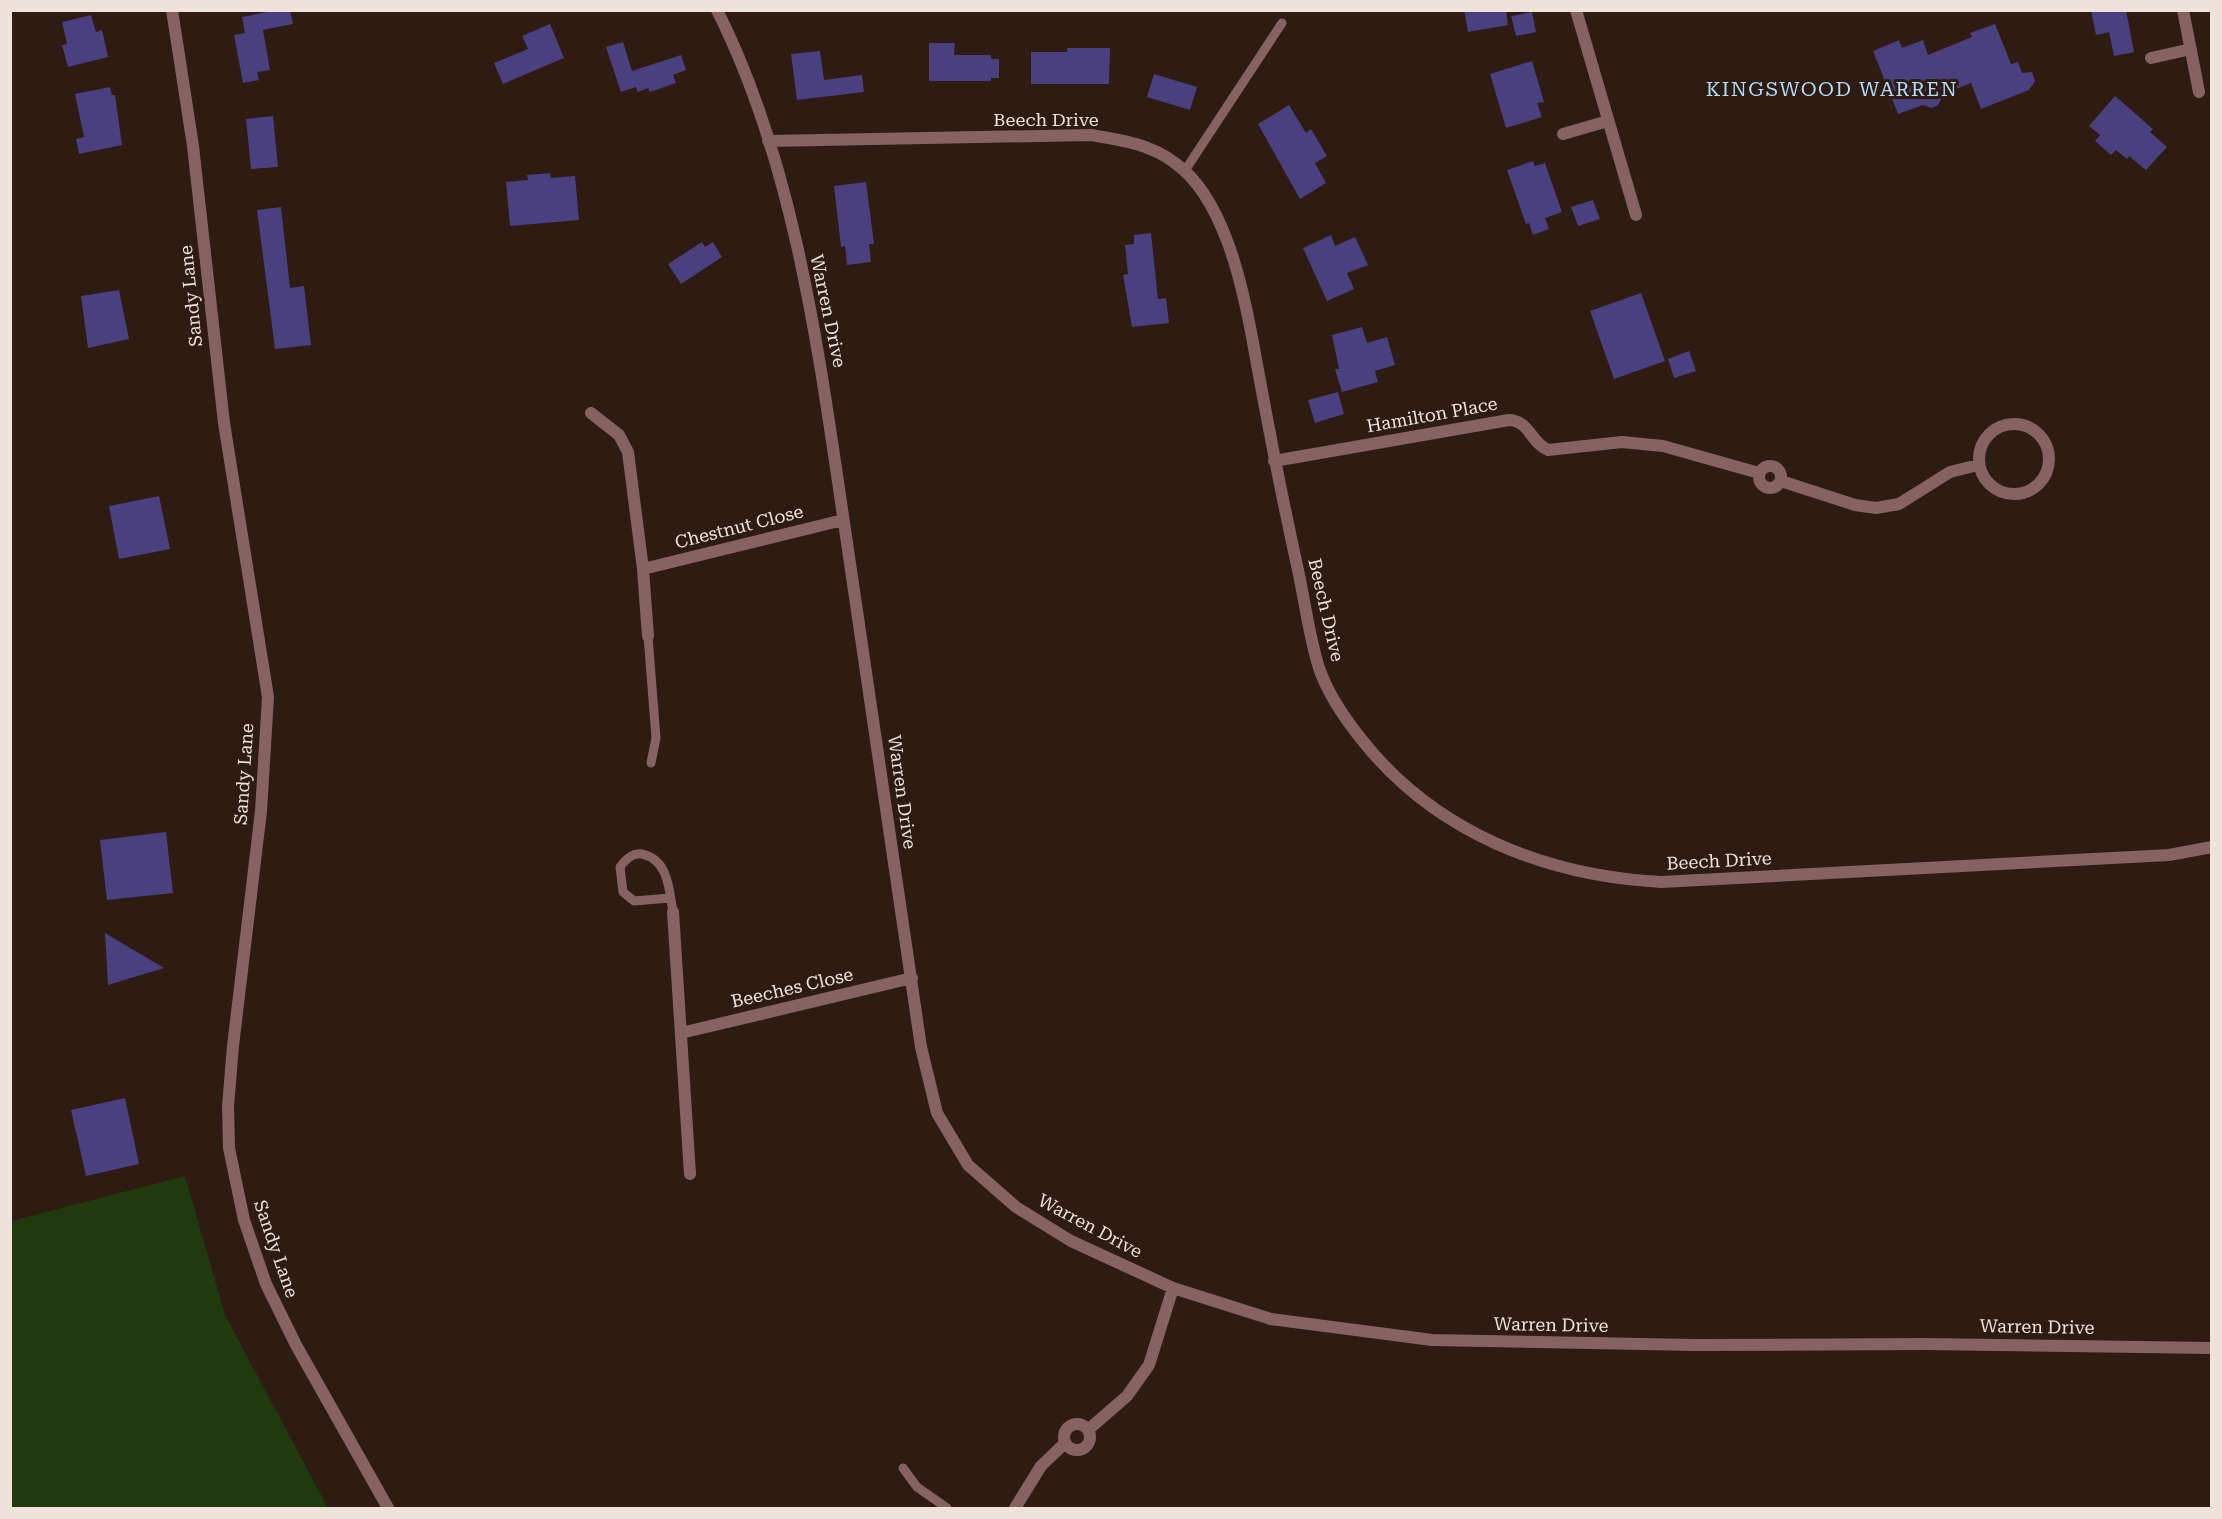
<svg xmlns="http://www.w3.org/2000/svg" width="2222" height="1519" font-family="'Roboto Serif',serif">
  <rect width="100%" height="100%" fill="#2e1b12"/>
  <!-- green -->
  <path fill="#20390d" d="M185 1176 225 1315 328 1508H11V1221Z"/>
  <!-- building -->
  <path fill="#4a3f7f" d="M277 10H290L293 24 263 30 270 70 257 72 259 80 243 83 234 35 245 33 242 17Z
    M1464 10H1506L1508 25 1468 32Z
    M2091 10H2126L2134 52 2114 56 2109 32 2096 35Z
    M1532 12 1536 32 1516 36 1511 16Z
    M91 15 96 32 102 30 108 57 68 67 62 45 67 44 62 22Z
    M550 24 564 58 503 84 494 63 528 49 522 36Z
    M1995 24 2011 64 2018 62 2022 73 2032 72 2035 81 2029 90 1981 109 1971 83 1944 94 1938 105 1932 108 1923 105 1898 114 1873 51 1899 40 1902 48 1923 40 1928 55 1972 37 1970 33Z
    M623 42 632 71 681 55 686 70 673 75 676 83 650 92 648 88 638 92 636 87 621 92 606 47Z
    M929 43H955L954 55H991V59H999V78H991V81H929Z
    M1067 48H1110L1109 84H1031V52H1067Z
    M820 51 824 80 862 75 864 92 797 100 791 54Z
    M1532 61 1544 102 1537 103 1542 117 1506 128 1490 74Z
    M1154 74 1197 87 1190 110 1147 97Z
    M110 87 112 95H115L122 145 79 154 76 139 84 137 75 94Z
    M2115 96 2153 129 2150 132 2167 147 2146 170 2129 156 2127 159 2116 150 2111 155 2095 141 2100 135 2089 126Z
    M1289 105 1306 133 1311 129 1327 156 1315 163 1326 183 1300 199 1258 124Z
    M273 116 278 167 251 169 246 119Z
    M1533 161 1535 166 1545 163 1562 212 1545 218 1549 229 1533 235 1529 223 1526 224 1507 170Z
    M550 173 551 178 575 176 579 220 510 226 506 182 528 180 527 175Z
    M866 182 874 244H869L871 262 847 265 845 246 841 247 834 186Z
    M1593 200 1600 219 1578 226 1571 207Z
    M281 207 290 288 304 286 311 345 275 349 257 210Z
    M1151 233 1158 299 1166 298 1169 323 1132 327 1123 275 1128 274 1125 245 1134 244V235Z
    M1331 235 1335 246 1355 237 1368 265 1347 273 1354 289 1327 301 1303 248Z
    M702 242 705 247 713 242 722 257 681 284 668 264Z
    M119 290 129 339 88 348 81 296Z
    M1641 293 1665 361 1614 379 1590 311Z
    M1362 327 1367 343 1387 337 1395 365 1375 371 1378 382 1342 392 1335 369H1339L1332 335Z
    M1689 351 1696 371 1674 378 1668 359Z
    M1338 392 1344 414 1315 423 1308 400Z
    M159 496 170 549 119 559 109 506Z
    M166 832 173 893 107 900 100 840Z
    M105 933 164 968 108 985Z
    M125 1098 139 1164 86 1176 71 1110Z"/>
  <g fill="none" stroke-linecap="round" stroke-linejoin="round">
    <!-- service -->
    <path stroke="#866261" stroke-width="9" d="M1184 172 1282 23
      M648 636 656 738 651 763
      M670 898 634 901 623 892 620 867C625 860 632 852 642 854 669 860 669 890 673 912
      M903 1468 917 1487 947 1508"/>
    <!-- minor -->
    <path stroke="#866261" stroke-width="12" d="M172 10 193 146 224 423 268 697 261 811 233 1046 228 1106 229 1148 244 1220 266 1284 296 1345 388 1508
      M717 10C797 169 820 362 846 536 871 706 897 876 921 1047L937 1113 968 1165 1016 1207 1071 1241 1173 1288 1271 1319 1432 1340 1695 1345 1925 1344 2212 1348
      M1576 10 1636 215
      M2183 10 2199 92
      M2151 58 2191 49
      M1563 134 1608 121
      M768 141 1091 135C1121 140 1150 144 1175 163 1223 197 1242 283 1252 337 1266 415 1281 493 1298 570 1305 602 1309 636 1319 668 1328 694 1345 719 1362 740 1435 832 1545 876 1661 882L2169 855 2212 847
      M591 413 619 435 628 452 643 569 648 636
      M1979 459a35 35 0 1 1 70 0a35 35 0 1 1-70 0Z
      M1274 461 1509 420C1530 421 1530 442 1548 450L1622 442 1663 446 1759 473
      M1759 477a11 11 0 1 1 22 0a11 11 0 1 1-22 0Z
      M1781 481 1855 505 1876 508 1899 504 1950 472 1978 465
      M643 569 843 520
      M673 912 690 1174
      M681 1033 912 978
      M1064 1437a13 13 0 1 1 26 0a13 13 0 1 1-26 0Z
      M1089 1429 1127 1396 1149 1365 1173 1288
      M1015 1508 1041 1466 1064 1444"/>
  </g>
  <g text-anchor="middle" stroke-width="6" stroke-linejoin="round" paint-order="stroke">
    <!-- street labels -->
    <g font-size="18" fill="#efe2db" stroke="#2e1b12">
      <text x="1046" y="126">Beech Drive</text>
      <text transform="translate(191 296) rotate(-96)" y="6">Sandy Lane</text>
      <text transform="translate(828 311) rotate(78)" y="6">Warren Drive</text>
      <text transform="translate(1432 415) rotate(-10)" y="6">Hamilton Place</text>
      <text transform="translate(739 527) rotate(-14)" y="6">Chestnut Close</text>
      <text transform="translate(1326 610) rotate(77)" y="6">Beech Drive</text>
      <text transform="translate(244 774) rotate(-86)" y="6">Sandy Lane</text>
      <text transform="translate(902 792) rotate(82)" y="6">Warren Drive</text>
      <text transform="translate(1719 861) rotate(-3)" y="6">Beech Drive</text>
      <text transform="translate(792 988) rotate(-13)" y="6">Beeches Close</text>
      <text transform="translate(1090 1226) rotate(28)" y="6">Warren Drive</text>
      <text transform="translate(276 1249) rotate(71)" y="6">Sandy Lane</text>
      <text transform="translate(1551 1325) rotate(1)" y="6">Warren Drive</text>
      <text transform="translate(2037 1327) rotate(1)" y="6">Warren Drive</text>
    </g>
    <!-- neighbourhood labels -->
    <g font-size="20" letter-spacing="1.5" fill="#b2ddfa" stroke="#2e1b12">
      <text x="1832" y="96">KINGSWOOD WARREN</text>
    </g>
  </g>
  <!-- border -->
  <rect width="2222" height="1519" fill="none" stroke="#efe2db" stroke-width="24"/>
</svg>
